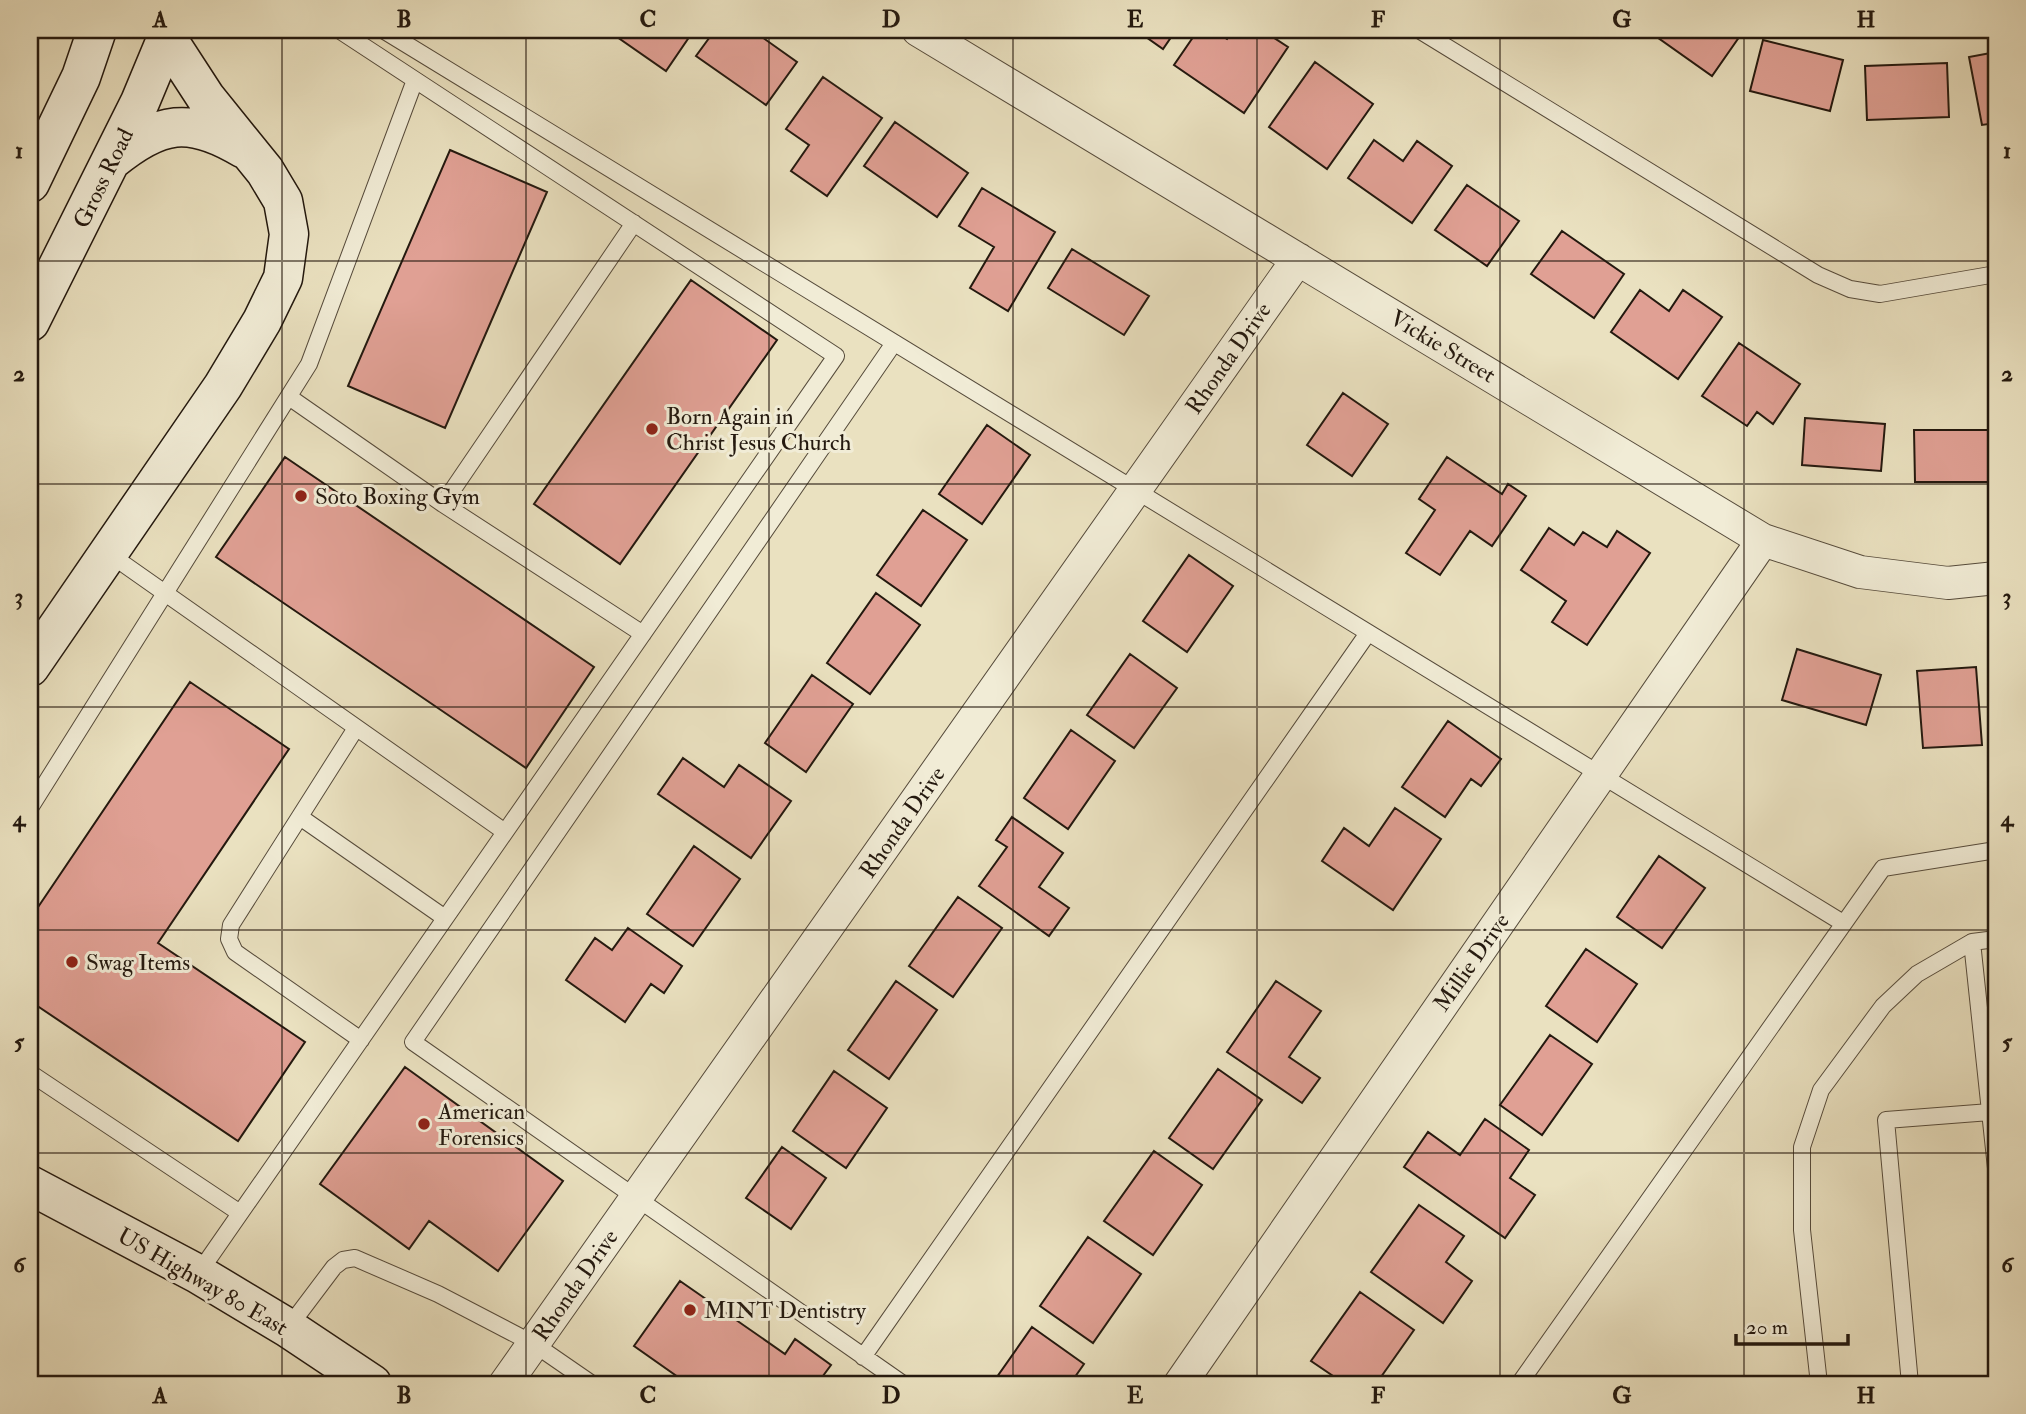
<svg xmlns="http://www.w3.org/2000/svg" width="2026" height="1414" font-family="'IM FELL Double Pica',serif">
  <rect width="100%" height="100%" fill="#eae1c0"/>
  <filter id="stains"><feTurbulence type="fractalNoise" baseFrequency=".00286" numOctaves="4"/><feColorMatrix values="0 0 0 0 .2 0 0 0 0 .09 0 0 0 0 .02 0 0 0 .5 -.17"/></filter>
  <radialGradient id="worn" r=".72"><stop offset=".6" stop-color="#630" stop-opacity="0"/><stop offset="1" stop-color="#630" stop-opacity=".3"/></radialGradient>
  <!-- building -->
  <path fill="#e0a094" stroke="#24190f" stroke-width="2" d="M607 30H694L666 71Z
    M715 30H752L797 62 766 105 696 56Z
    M1136 30H1176L1163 49Z
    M1198 30H1213L1227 39 1234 30H1262L1288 47 1244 113 1174 65Z
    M1658 30H1738L1742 33 1712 76 1654 35Z
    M1763 40 1843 60 1830 111 1750 91Z
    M1996 52V123L1982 125 1969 57Z
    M1315 62 1373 104 1327 169 1269 127Z
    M1947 63 1949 117 1867 120 1865 66Z
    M823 77 882 118 827 196 791 171 809 145 786 129Z
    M895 122 968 173 937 217 864 166Z
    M1374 140 1403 161 1417 141 1452 166 1412 223 1348 178Z
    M450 150 547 192 445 428 348 386Z
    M1467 185 1519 221 1487 266 1435 230Z
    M982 188 1055 232 1008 311 970 288 994 247 959 226Z
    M1562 231 1624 274 1594 318 1531 274Z
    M1072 249 1149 296 1124 335 1048 288Z
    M691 280 777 340 620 564 534 504Z
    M1640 290 1669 311 1683 290 1722 317 1678 379 1611 332Z
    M1739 343 1800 384 1773 424 1757 412 1747 426 1702 396Z
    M1343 393 1388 424 1352 476 1307 445Z
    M1805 418 1885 424 1881 471 1802 465Z
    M987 425 1030 455 982 524 939 494Z
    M1914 430H1996V482H1915Z
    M285 457 594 667 526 768 216 557Z
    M1447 457 1502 494 1508 484 1526 496 1492 546 1470 531 1440 575 1406 553 1435 510 1419 499Z
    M923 510 967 540 921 606 877 575Z
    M1549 528 1574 545 1583 532 1607 547 1617 531 1650 553 1587 645 1552 622 1566 601 1521 570Z
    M1189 555 1233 586 1187 652 1143 621Z
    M876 593 920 625 870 694 827 663Z
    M1797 649 1881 675 1866 725 1782 700Z
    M1130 654 1177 688 1134 748 1087 715Z
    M1976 667 1982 745 1923 748 1917 671Z
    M812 675 853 704 806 772 765 743Z
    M190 682 289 749 158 943 305 1042 238 1141 30 1001V919Z
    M1448 721 1501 759 1481 786 1471 779 1445 817 1402 787Z
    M1071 730 1115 761 1068 829 1024 798Z
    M683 758 724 787 739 765 791 801 751 858 658 794Z
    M1395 808 1441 839 1393 910 1322 861 1344 828 1369 846Z
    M1012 817 1063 853 1039 887 1069 908 1049 936 979 886 1007 847 996 840Z
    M694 846 740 879 693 946 647 914Z
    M1659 856 1705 888 1662 948 1617 917Z
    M958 897 1002 928 953 997 909 966Z
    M628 928 682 966 664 993 651 984 625 1022 566 980 595 938 612 950Z
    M1586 949 1637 984 1597 1042 1546 1006Z
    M896 981 937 1010 889 1079 848 1050Z
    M1276 981 1321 1011 1289 1057 1320 1078 1302 1103 1227 1052Z
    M1550 1035 1592 1064 1542 1135 1500 1105Z
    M405 1067 563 1181 498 1271 429 1221 409 1249 320 1184Z
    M1218 1069 1262 1100 1213 1169 1169 1138Z
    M834 1071 887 1108 846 1168 793 1131Z
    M1485 1119 1529 1150 1510 1178 1535 1195 1505 1238 1404 1167 1428 1132 1460 1155Z
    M782 1147 826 1178 791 1229 746 1198Z
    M1154 1151 1202 1185 1153 1255 1104 1221Z
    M1419 1205 1464 1236 1446 1262 1472 1281 1443 1323 1371 1272Z
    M1088 1237 1141 1274 1093 1343 1040 1306Z
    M680 1281 785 1354 795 1339 831 1365 817 1384H688L634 1346Z
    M1360 1292 1414 1330 1376 1384H1345L1311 1361Z
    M1032 1327 1084 1364 1070 1384H992Z"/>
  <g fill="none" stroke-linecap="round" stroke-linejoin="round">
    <!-- lane casing -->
    <g stroke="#564b3b" stroke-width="18">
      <path id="lane" d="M383 30 1843 923
        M1419 30 1818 275 1850 289 1880 294 1996 274
        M894 343 413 1042 903 1384
        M289 397 443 504 634 223
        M443 504 643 634
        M108 553 505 832
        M356 728 231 925 229 939 235 952 361 1040
        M30 808 309 364 415 80
        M300 817 445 918
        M1972 942 1996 939
        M30 1073 240 1213
        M198 1274 836 356 339 30
        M288 1328 334 1267 343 1260 355 1258 438 1294 534 1344 592 1384
        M863 1357 1368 633
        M1519 1384 1883 868 1996 850
        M1819 1384 1802 1230V1147L1821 1090 1883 1006 1917 974 1972 942 1996 1168
        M1910 1384 1886 1120 1990 1112"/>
    </g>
    <!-- street casing -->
    <g stroke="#564b3b" stroke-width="34">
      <path id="street" d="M918 30 1763 540 1860 572 1948 583 1996 578
        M505 1384 1298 259
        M1180 1384 1763 540"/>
    </g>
    <!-- secondary casing -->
    <g stroke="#24190f" stroke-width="41">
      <path id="secondary" d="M112 160C160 121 189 116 244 149
        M30 183 81 77 97 30
        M30 322 140 102 170 30
        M30 667 223 386 262 321 283 278 289 234 283 201 265 171 206 98 167 38
        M30 1185 198 1274 288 1328 372 1384"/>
    </g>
    <!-- lane -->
    <use href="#lane" stroke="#f1ecd6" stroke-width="16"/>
    <!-- street -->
    <use href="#street" stroke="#f1ecd6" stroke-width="32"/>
    <!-- secondary -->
    <use href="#secondary" stroke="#f1ecd6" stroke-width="38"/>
  </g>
  <!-- grid -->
  <path fill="none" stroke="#24190f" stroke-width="2" stroke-opacity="0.55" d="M282 30V1384M526 30V1384M769 30V1384M1013 30V1384M1257 30V1384M1500 30V1384M1744 30V1384M30 261H1996M30 484H1996M30 707H1996M30 930H1996M30 1153H1996"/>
  <!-- markers -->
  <g fill="#8f2418" stroke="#f1ecd6" stroke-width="2.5">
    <circle cx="652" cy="429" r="7"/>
    <circle cx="301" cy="496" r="7"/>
    <circle cx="72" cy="962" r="7"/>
    <circle cx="424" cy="1124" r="7"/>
    <circle cx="690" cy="1310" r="7"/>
  </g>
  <g text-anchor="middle" stroke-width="6" stroke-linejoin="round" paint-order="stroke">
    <!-- street labels -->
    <g font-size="23" fill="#24190f" stroke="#f1ecd6">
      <text transform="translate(103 178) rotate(-64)" y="8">Gross Road</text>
      <text transform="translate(1443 346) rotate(31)" y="8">Vickie Street</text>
      <text transform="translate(1228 358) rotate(-55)" y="8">Rhonda Drive</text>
      <text transform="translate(902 822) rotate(-55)" y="8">Rhonda Drive</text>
      <text transform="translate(1471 962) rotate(-55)" y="8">Millie Drive</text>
      <text transform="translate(203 1281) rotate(30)" y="8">US Highway 80 East</text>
      <text transform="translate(575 1285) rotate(-55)" y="8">Rhonda Drive</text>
    </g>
    <!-- poi labels -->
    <g font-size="23" fill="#24190f" stroke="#f1ecd6" text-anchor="start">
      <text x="666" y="424">Born Again in<tspan x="666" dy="26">Christ Jesus Church</tspan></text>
      <text x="315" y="504">Soto Boxing Gym</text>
      <text x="86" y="970">Swag Items</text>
      <text x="438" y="1119">American<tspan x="438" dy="26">Forensics</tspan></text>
      <text x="704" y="1318">MINT Dentistry</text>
    </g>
  </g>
  <!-- margin -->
  <rect width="2026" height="1414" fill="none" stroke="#eae1c0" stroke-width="77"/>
  <!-- scale -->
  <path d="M1736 1334v10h112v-10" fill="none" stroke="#24190f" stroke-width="3.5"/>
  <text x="1746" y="1334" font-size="21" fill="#24190f" stroke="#f1ecd6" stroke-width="5" paint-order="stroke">20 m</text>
  <rect x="38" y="38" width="1950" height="1338" fill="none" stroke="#24190f" stroke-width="2.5"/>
  <g font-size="23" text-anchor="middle" font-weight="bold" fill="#24190f">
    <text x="160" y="27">A</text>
    <text x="404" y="27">B</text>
    <text x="648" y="27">C</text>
    <text x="891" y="27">D</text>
    <text x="1135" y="27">E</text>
    <text x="1378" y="27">F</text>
    <text x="1622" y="27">G</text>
    <text x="1866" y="27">H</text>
    <text x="19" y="158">1</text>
    <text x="2007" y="158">1</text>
    <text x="19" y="381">2</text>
    <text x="2007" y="381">2</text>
    <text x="19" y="604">3</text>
    <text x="2007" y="604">3</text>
    <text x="19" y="826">4</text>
    <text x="2007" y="826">4</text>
    <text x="19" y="1049">5</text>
    <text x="2007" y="1049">5</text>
    <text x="19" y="1272">6</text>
    <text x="2007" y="1272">6</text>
    <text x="160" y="1403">A</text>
    <text x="404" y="1403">B</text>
    <text x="648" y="1403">C</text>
    <text x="891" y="1403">D</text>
    <text x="1135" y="1403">E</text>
    <text x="1378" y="1403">F</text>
    <text x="1622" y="1403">G</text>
    <text x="1866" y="1403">H</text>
  </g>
  <rect width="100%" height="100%" filter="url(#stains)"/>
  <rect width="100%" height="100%" fill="url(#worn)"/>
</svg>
